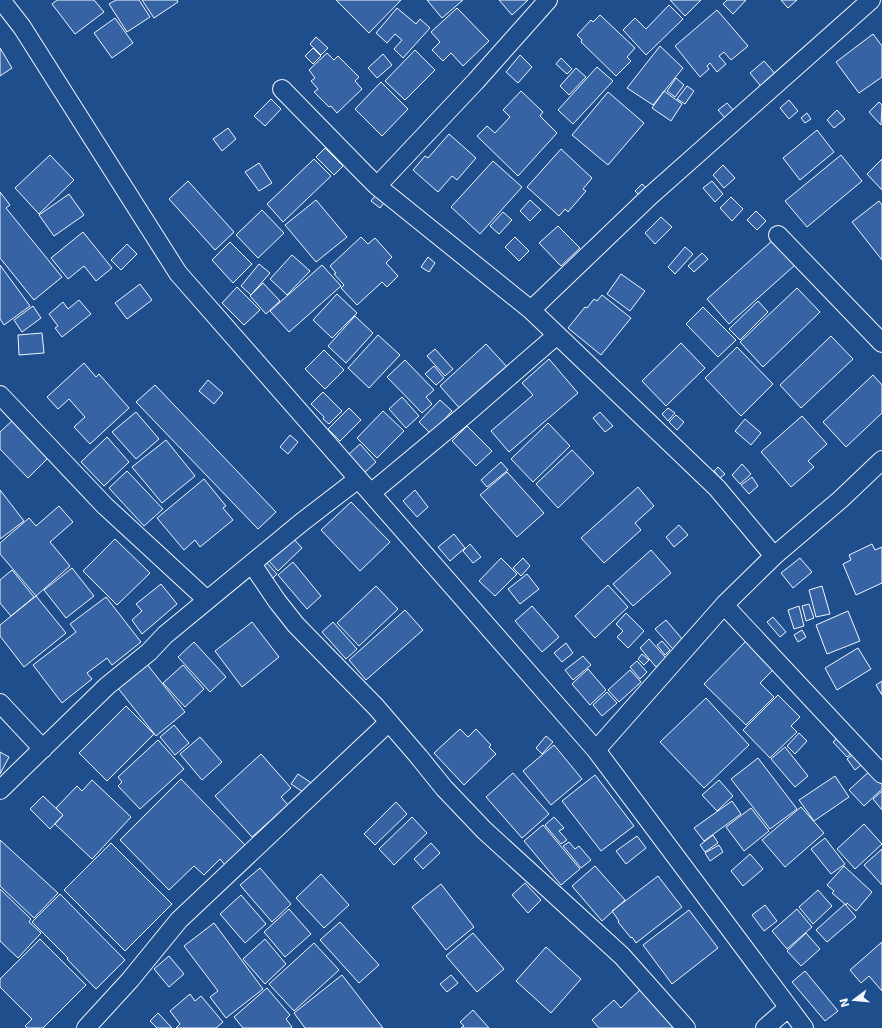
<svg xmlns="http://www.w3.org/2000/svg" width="882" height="1028" font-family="'DejaVu Sans',sans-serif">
  <rect width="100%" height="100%" fill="#1f4e8c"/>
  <!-- building -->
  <path fill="#3563a3" stroke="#f2f6ff" d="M57 0H94L104 12 75 34 52 4Z
    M116 0H139L150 17 127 32 109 4Z
    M142 0H177L178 2 154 18Z
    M336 0H401L369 33Z
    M427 0H463L442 18Z
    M499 0H528L512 15Z
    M670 0H701L685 16Z
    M727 0H746L733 14 723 4Z
    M781 0H797L788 8Z
    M669 5 683 19 646 55 623 30 635 18 646 29Z
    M397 8 416 24 420 19 430 28 403 58 394 49 402 40 395 34 387 43 376 33Z
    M457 8 489 41 463 66 451 53 443 61 432 50 440 42 431 32Z
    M717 10 748 46 731 60 724 52 719 56 726 64 717 72 710 63 707 66 709 69 700 77 675 46Z
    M600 15 635 48 627 57 631 61 616 76 581 42 582 40 577 35 591 20 593 22Z
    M115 18 133 43 112 58 94 33Z
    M873 34 882 46V77L859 93 836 62Z
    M316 37 328 48 321 55 310 44Z
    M660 46 683 68 653 105 627 88Z
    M0 48 12 68 0 76Z
    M313 48 321 56 313 64 305 56Z
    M415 50 435 70 405 100 385 81Z
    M327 53 334 60 338 56 359 77 355 81 362 89 337 113 331 106 329 107 314 92 318 89 311 81 315 78 309 70Z
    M383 54 392 65 377 78 368 68Z
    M520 55 532 67 518 83 506 72Z
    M561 58 572 69 567 74 556 64Z
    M764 61 778 77 763 89 750 73Z
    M597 67 613 81 573 124 558 110Z
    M576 68 586 77 569 95 560 86Z
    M676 78 684 85 675 97 667 91Z
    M381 82 408 109 382 136 355 109Z
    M687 86 694 91 685 104 677 99Z
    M521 91 543 112 540 116 557 133 518 176 477 136 487 126 495 133 510 117 503 110Z
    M664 91 682 104 671 121 652 108Z
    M608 92 644 123 608 165 572 135Z
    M271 99 281 109 265 126 254 116Z
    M789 100 798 111 789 119 780 108Z
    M879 102 882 105 881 125 869 112Z
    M727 103 734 111 725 118 718 110Z
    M837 110 845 119 834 128 827 120Z
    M807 113 811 119 805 123 801 118Z
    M228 128 236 139 222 151 213 139Z
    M817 130 834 152 800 180 783 158Z
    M449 134 476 158 457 180 452 176 438 192 413 170 425 156 428 158Z
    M325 148 343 166 334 175 316 157Z
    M561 149 592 178 583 189 586 191 568 212 565 209 559 216 527 187Z
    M50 155 74 180 39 214 15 188Z
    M841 155 862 181 807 227 785 201Z
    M314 159 331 176 283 222 267 204Z
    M882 159V190L867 174Z
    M493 161 522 187 480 234 451 207Z
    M259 163 272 183 259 191 245 172Z
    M723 165 735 178 724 188 713 175Z
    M188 181 234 232 215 250 169 199Z
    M712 181 723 194 715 202 703 188Z
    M642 184 651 192 644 200 635 191Z
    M379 191 387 199 380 208 371 201Z
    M0 192 10 205 6 208 62 277 34 300 0 258Z
    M69 194 84 215 54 236 39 215Z
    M731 197 743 209 732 221 720 208Z
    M316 200 347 237 316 262 285 225Z
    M530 200 541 210 530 221 520 211Z
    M879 201 882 205V260L852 222Z
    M262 210 284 233 258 258 236 235Z
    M756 211 766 221 757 230 747 220Z
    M503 212 512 220 499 234 490 226Z
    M661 217 672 227 655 244 645 233Z
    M558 226 580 248 561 266 539 243Z
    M83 232 112 268 96 281 84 266 68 279 51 258Z
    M361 237 368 244 375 238 392 257 386 263 398 276 387 287 382 282 357 305 341 288 344 285 334 274 336 273 330 266Z
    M515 237 529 251 519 261 505 247Z
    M773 240 795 265 729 324 707 299Z
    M230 242 252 264 233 283 212 260Z
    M127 244 137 254 121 270 111 260Z
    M685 247 693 254 675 274 668 267Z
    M702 253 708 259 694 272 688 266Z
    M292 255 310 271 287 295 270 279Z
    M428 257 435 263 429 272 421 267Z
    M259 264 270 273 251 295 241 286Z
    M0 265 30 306 4 325 0 319Z
    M322 265 341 286 289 332 270 311Z
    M621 274 645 291 630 311 607 294Z
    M263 283 280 301 266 314 250 296Z
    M140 284 152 300 127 319 115 303Z
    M237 287 260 310 244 325 222 303Z
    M797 288 820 312 763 367 740 342Z
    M337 294 357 313 332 338 313 320Z
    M602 295 631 318 601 355 568 328 585 307 587 308 594 299 597 301Z
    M79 300 91 314 62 337 55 328 58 326 49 314 63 302 68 309Z
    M758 301 768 312 740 340 729 329Z
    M33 306 41 318 22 332 14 320Z
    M703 307 736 340 718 357 686 324Z
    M355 316 373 333 346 363 328 346Z
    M42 333 44 353 19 355 18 335Z
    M378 335 400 355 369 388 348 368Z
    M831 336 853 359 801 408 780 385Z
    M681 343 705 368 666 406 642 381Z
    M486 344 509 369 462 411 440 386Z
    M737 347 773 384 741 416 705 378Z
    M435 349 453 369 445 376 427 356Z
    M324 350 344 370 325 389 305 369Z
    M549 359 578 393 509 452 491 431 533 395 522 383Z
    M405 360 434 390 426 397 432 404 422 413 387 377Z
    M84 363 96 377 99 374 129 408 90 444 74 427 85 417 69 399 58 409 47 397Z
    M434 366 444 378 436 385 425 374Z
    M873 375 882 385V413L846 447 823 422Z
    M208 380 223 393 214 404 199 391Z
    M155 385 276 512 258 529 136 402Z
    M323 392 342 411 329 424 323 419 324 417 311 404Z
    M402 397 419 416 406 428 389 409Z
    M440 400 452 411 431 434 419 422Z
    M349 408 361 420 340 441 328 429Z
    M668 408 675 413 668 421 662 414Z
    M383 411 404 431 377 458 357 438Z
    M136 412 159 439 136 459 112 432Z
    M600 412 613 426 605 432 593 418Z
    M676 415 684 422 677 430 669 422Z
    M802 416 827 444 808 461 814 467 791 487 761 452Z
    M745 419 761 433 751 445 735 431Z
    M13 420 49 457 28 478 0 449V432Z
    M548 423 570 446 533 482 511 459Z
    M467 426 492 451 476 466 452 441Z
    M290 435 298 442 288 454 280 447Z
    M107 437 129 462 104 486 81 462Z
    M166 440 195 476 162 503 132 467Z
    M360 444 376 462 363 474 347 456Z
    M572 450 594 473 558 508 536 484Z
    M501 462 508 470 487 487 481 480Z
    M742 464 751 474 740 484 732 475Z
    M718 467 725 474 720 478 714 471Z
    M127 471 163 509 144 526 109 488Z
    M507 472 544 513 517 537 480 495Z
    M752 477 758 486 749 494 741 485Z
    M204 479 226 506 223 508 233 520 200 547 195 540 184 550 157 518Z
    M638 487 654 506 635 523 641 530 604 563 581 538Z
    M0 490 24 521 0 539Z
    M415 490 428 507 417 517 403 501Z
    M351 502 390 542 360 571 321 530Z
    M59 506 73 522 50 542 70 566 36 596 0 554V543L29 518 36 526Z
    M679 525 688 535 674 547 666 537Z
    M454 534 465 548 450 561 438 547Z
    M292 537 302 548 278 571 268 560Z
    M115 539 150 573 117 605 83 571Z
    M470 544 481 557 473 563 463 551Z
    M872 544 875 550 882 547V583L856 595 843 564 851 560 849 555Z
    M651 550 671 573 633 606 613 584Z
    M501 558 517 574 495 596 479 581Z
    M523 558 530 566 521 576 513 568Z
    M800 558 812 572 793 588 781 573Z
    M293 562 321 596 307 609 278 575Z
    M267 563 277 574 270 581 259 571Z
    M72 568 94 596 66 618 44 590Z
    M12 570 34 597 11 616 0 603V580Z
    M527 574 539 589 520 604 508 589Z
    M161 584 177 604 142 634 132 620 142 611 136 604Z
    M608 585 628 607 595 638 575 616Z
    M376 586 398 609 359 646 337 623Z
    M822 586 830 614 816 617 809 590Z
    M36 596 66 633 24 667 0 636V625Z
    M106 597 141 642 112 665 107 658 87 673 92 679 62 703 33 665 76 632 70 624Z
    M809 604 814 618 806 621 802 606Z
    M532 606 559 637 542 652 515 621Z
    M799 606 804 626 794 629 788 610Z
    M405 610 423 630 366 680 349 660Z
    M848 611 860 641 827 654 816 625Z
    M626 613 644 631 628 648 617 637 623 631 616 624Z
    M773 617 786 632 780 637 767 622Z
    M666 620 683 640 673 649 655 629Z
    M252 622 279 657 242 687 215 651Z
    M333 622 357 649 346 659 322 632Z
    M802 630 806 637 798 642 794 635Z
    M649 639 666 658 656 667 640 648Z
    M662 641 670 650 665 655 657 645Z
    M746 641 777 666 760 683 774 697 746 725 704 684Z
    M194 642 226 677 210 692 178 657Z
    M566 643 573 653 562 662 554 653Z
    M858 648 871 669 837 690 825 668Z
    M642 654 649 660 644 665 638 659Z
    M583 656 591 665 573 680 565 670Z
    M637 661 647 672 640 679 630 667Z
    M146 663 185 712 156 736 117 687Z
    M183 665 204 689 185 707 163 683Z
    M588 669 606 690 590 705 572 684Z
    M630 670 641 682 619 702 608 690Z
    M882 681V695L876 685Z
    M607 692 617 703 602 716 593 705Z
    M778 695 800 717 791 726 797 732 770 758 743 730Z
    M706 698 749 745 704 788 660 742Z
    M126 706 154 734 107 781 79 753Z
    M174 725 189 743 175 755 160 737Z
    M460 729 468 737 476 729 491 745 489 747 496 754 464 785 434 753Z
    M799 733 807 741 795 754 787 746Z
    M842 734 856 749 847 757 833 742Z
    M546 736 553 742 542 754 536 748Z
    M200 737 222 762 202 780 180 754Z
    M158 740 184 769 140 809 118 786 122 782 118 777Z
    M554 745 582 779 551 805 523 771Z
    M785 747 808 776 795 787 771 759Z
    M858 750 866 761 855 770 847 759Z
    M0 752 9 757 0 774Z
    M261 754 291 788 281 797 288 805 252 837 215 796Z
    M758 758 797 809 770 829 731 779Z
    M872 769 882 780V789L864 806 849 790Z
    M513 773 549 814 522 838 486 797Z
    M298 774 313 784 306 794 291 784Z
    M595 775 634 826 601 851 562 801Z
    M835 776 849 797 814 821 799 800Z
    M181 779 245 845 225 865 220 859 204 875 194 866 169 890 120 840Z
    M92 780 131 817 92 859 55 824 63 815 56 808 77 786 82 791Z
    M719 780 733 796 717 811 702 795Z
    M882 791V810L873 799Z
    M43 796 63 815 50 829 30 809Z
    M732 801 741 814 704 841 694 828Z
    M396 802 407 814 375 845 364 834Z
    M801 807 824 833 785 867 762 840Z
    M751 808 769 831 744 851 726 827Z
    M412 817 427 833 394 865 379 849Z
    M554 817 564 828 559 831 567 840 561 844 545 825Z
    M864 824 882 844 855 869 837 849Z
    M543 825 580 869 561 885 524 841Z
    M713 835 718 843 705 852 700 845Z
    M637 836 646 848 626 864 616 851Z
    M825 838 845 864 831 874 811 849Z
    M0 840 58 893 34 918 0 886Z
    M569 842 575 849 579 846 591 860 581 868 563 846Z
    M111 843 172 904 125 951 64 890Z
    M431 843 440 853 423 869 414 859Z
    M719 845 723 852 710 861 705 853Z
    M882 849V885L864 865Z
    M750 854 763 869 743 886 731 871Z
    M595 866 625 900 602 921 572 886Z
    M844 866 872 892 856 911 847 903 846 905 832 893 834 891 827 885Z
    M260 868 291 904 272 922 240 885Z
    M321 874 349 905 324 928 296 898Z
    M658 876 682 907 636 943 632 937 631 938 618 922 619 921 612 911Z
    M525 883 541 900 528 913 512 895Z
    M441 884 474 927 446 950 412 907Z
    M0 889 31 919 29 922 41 933 18 958 0 941Z
    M818 890 832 906 813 924 799 907Z
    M60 894 125 960 96 989 67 959 68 958 32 922Z
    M241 895 266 924 245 943 220 914Z
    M845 904 856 917 827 942 816 930Z
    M765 905 777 921 764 931 752 915Z
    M289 909 311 934 285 957 264 932Z
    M797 909 812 927 787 949 772 931Z
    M689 910 718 948 672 984 643 945Z
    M340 922 379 965 359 983 320 940Z
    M214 923 263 989 226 1018 210 997 218 991 184 946Z
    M473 933 504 969 477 992 446 956Z
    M806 933 820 949 801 966 787 951Z
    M40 939 86 985 43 1028H27L25 1026 32 1019 0 987V979Z
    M265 939 286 964 265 984 243 959Z
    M882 942V991L869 976 861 983 850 970Z
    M314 943 339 970 294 1011 269 984Z
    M546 947 581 979 551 1013 516 981Z
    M169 956 184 974 169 987 154 969Z
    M805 971 838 1011 825 1021 792 982Z
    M342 975 383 1028H305L294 1013Z
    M451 975 458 983 447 992 440 984Z
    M643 987 679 1028H599L592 1020 614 1000 621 1008Z
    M267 988 290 1015 286 1019 292 1027 291 1028H243L234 1017Z
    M190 994 195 1001 201 996 223 1022 216 1028H176L180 1024 170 1011Z
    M473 1010 489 1028H461L464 1026 460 1022Z
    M158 1013 172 1028H157L150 1021Z"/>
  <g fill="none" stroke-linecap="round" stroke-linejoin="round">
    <!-- minor casing -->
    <g stroke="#f2f6ff" stroke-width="20">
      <path id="minor" d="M1 0 22 27 178 273 596 750 804 1028
        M282 89 364 173 377 186 531 310 717 488 774 556
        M377 186 476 81 548 0
        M778 235 882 343
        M531 310 650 196 871 0
        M0 395 105 506 207 600
        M371 493 466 414 557 335
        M252 564 277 601 296 625 376 707 419 757 444 788 484 830 622 956 686 1028
        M724 605 882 774
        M0 703 43 749
        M596 750 724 605 774 556 841 499 882 460
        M0 790 107 686 149 652 165 635 302 522 358 479
        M86 1028 130 980 179 920 389 722
        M765 1028 788 1008"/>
    </g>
    <!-- minor -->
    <use href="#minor" stroke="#1f4e8c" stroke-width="18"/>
  </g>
  <!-- north arrow -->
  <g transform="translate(854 1000) rotate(254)" stroke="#1f4e8c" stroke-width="3" paint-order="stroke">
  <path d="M0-3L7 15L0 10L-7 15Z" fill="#f2f6ff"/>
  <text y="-6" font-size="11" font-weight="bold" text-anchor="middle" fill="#f2f6ff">N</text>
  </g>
</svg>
